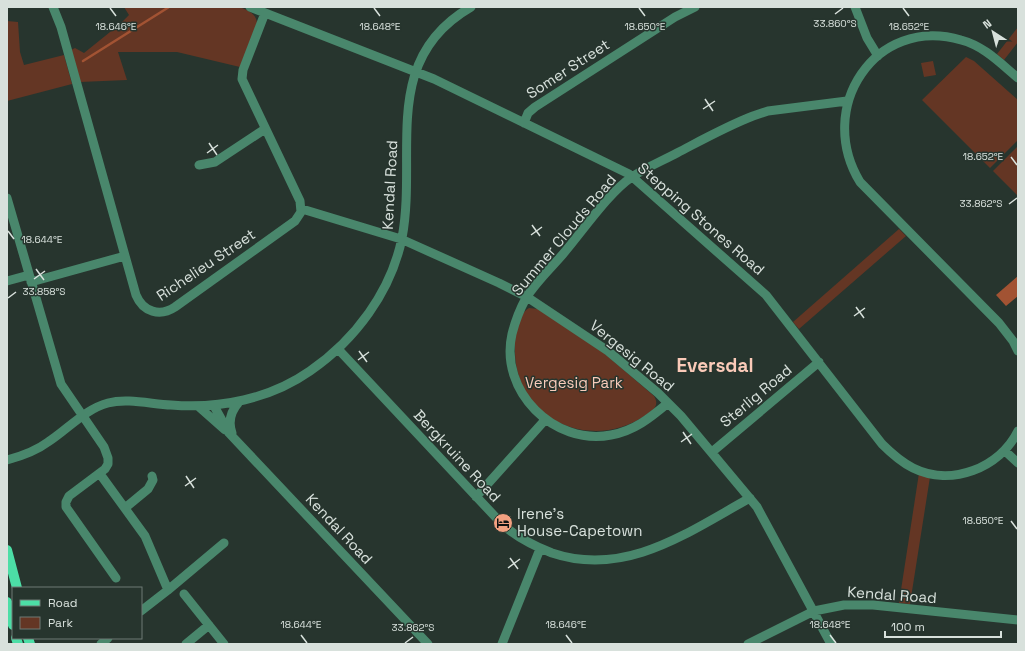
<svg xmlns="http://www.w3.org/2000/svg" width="1025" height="651" font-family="'Space Grotesk',sans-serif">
  <rect width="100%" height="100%" fill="#27352e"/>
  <!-- green -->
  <path fill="#643624" d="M124 7H240C248 11 256 13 257 23L240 67 177 52H118L127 80 80 82 71 50 75 48 84 53 120 24 129 15Z
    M7 21 18 22 20 52 24 65 64 55 72 84 7 101Z
    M1018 27V42L1004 60 997 54Z
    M966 57 974 61 1018 100V140L990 168 922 100Z
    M933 61 936 75 924 77 921 63Z
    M1018 146V196L993 171Z
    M899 229 906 236 799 329 793 322Z
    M529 308 538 309 598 348 654 396C660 406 653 410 646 415 590 454 512 418 515 346 515 335 518 314 529 308Z
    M919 473 930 477 910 604 899 603Z"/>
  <!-- water -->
  <path fill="#a25333" d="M1018 276V296L1006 306 996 295Z"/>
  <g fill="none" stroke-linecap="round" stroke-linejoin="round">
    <!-- stream -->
    <path stroke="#a25333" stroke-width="2.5" d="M83 61 169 7"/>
    <!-- minor -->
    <path stroke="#49876c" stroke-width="9" d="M53 7 61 27 136 295C143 312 160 317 175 307L295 221 301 212 300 201 242 79 243 70 265 13
      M250 7 434 79 629 174 766 295 882 444C891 453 901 462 913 468 951 487 1000 468 1018 431
      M855 7 867 38 878 56
      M1018 78C1000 63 984 46 961 40 875 15 815 108 860 182L999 323 1013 341 1018 351
      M524 123 528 113 535 107 675 17 695 7
      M199 165 215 162 265 129
      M7 198 61 384 104 447 108 458V464L105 469 69 496 66 502V507L116 578
      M302 209 401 239 499 283 527 297 608 351 658 393 681 416 757 507 831 644
      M7 281 29 275
      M31 282 125 256
      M338 349 502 524C516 537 534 546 552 553 626 578 688 532 750 498
      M668 403C650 418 634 431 611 435 554 446 499 391 512 334 515 322 520 309 526 298 536 282 551 268 563 254 582 232 609 192 632 177 645 168 662 161 677 153 702 140 727 126 753 116L768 111 847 101
      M214 406 229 433 428 644
      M199 407 225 430
      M232 433C228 422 231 411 239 402
      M1005 451 1018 463
      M712 452 819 362
      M7 460C22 456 36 451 48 442 67 430 85 409 108 403 127 398 151 404 171 405 220 409 270 399 310 371 355 340 391 292 402 238 418 154 379 60 471 7
      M100 474 145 536 168 590 224 543
      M476 497 545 420
      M125 508 148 489 153 480 152 476
      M184 594 224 644
      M141 611 168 590
      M101 644 108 638
      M186 644 209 625
      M502 644 540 549
      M748 644 814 611 844 605H873L1018 620"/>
    <!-- major -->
    <path stroke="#4cdea6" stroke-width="10" d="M7 550 17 588
      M7 602 13 625
      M16 638 18 644
      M28 638 30 644"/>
  </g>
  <!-- ticks -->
  <path fill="none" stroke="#d8e1dc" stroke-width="1.5" d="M110 8 116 16M374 8 380 16M639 8 645 16M903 8 909 16M835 14 843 8M705 99 713 111M703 109 715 101M209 143 217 155M207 153 218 145M1011 157 1017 165M1009 204 1017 198M532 225 540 236M8 231 14 239M531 235 542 227M36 269 44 280M34 279 45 271M8 298 16 292M856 307 864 318M854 316 865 308M359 351 367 362M358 360 369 352M683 432 691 444M681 442 692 434M186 476 194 488M185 486 196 478M1011 521 1017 529M510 558 518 569M508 568 520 559M301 635 307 643M566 635 572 643M830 635 836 643M405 643 413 637"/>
  <!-- icons -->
  <defs>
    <g id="hotel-disc" transform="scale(1)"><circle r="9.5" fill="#f2a080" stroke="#27352e"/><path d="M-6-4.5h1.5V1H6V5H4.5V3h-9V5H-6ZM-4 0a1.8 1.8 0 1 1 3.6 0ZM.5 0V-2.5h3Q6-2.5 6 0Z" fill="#111"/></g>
  </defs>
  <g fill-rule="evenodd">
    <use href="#hotel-disc" x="503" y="523"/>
  </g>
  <g text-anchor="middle" stroke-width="3" stroke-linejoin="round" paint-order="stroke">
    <!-- street labels -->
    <g font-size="15" fill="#d8e1dc" stroke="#27352e">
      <text transform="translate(568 69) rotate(-33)" y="5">Somer Street</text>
      <text transform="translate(390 185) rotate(-87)" y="5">Kendal Road</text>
      <text transform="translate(701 219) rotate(41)" y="5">Stepping Stones Road</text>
      <text transform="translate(564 235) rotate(-50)" y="5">Summer Clouds Road</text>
      <text transform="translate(206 265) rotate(-34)" y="5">Richelieu Street</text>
      <text transform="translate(632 356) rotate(39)" y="5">Vergesig Road</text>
      <text transform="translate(756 396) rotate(-40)" y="5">Sterlig Road</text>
      <text transform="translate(457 456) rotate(47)" y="5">Bergkruine Road</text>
      <text transform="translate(339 529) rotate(47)" y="5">Kendal Road</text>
      <text transform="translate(892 595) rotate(4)" y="5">Kendal Road</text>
    </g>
    <!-- park labels -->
    <g font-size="15" fill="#f9cbba" stroke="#27352e">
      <text x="574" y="388">Vergesig Park</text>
    </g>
    <!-- poi labels -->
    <g font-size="15" fill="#d8e1dc" stroke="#27352e" text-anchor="start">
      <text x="517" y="519">Irene's<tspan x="517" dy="17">House-Capetown</tspan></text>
    </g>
    <!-- district labels -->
    <g font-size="19" font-weight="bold" fill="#facab8" stroke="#27352e">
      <text x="715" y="372">Eversdal</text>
    </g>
  </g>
  <g font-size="10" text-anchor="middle" fill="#d8e1dc" stroke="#27352e" stroke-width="3" stroke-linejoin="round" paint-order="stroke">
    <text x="835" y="27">33.860°S</text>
    <text x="116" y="30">18.646°E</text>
    <text x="380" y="30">18.648°E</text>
    <text x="645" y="30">18.650°E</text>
    <text x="909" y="30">18.652°E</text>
    <text x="983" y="160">18.652°E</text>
    <text x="981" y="207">33.862°S</text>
    <text x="42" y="243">18.644°E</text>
    <text x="44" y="295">33.858°S</text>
    <text x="983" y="524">18.650°E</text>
    <text x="301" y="628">18.644°E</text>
    <text x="566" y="628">18.646°E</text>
    <text x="830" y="628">18.648°E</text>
    <text x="413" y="631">33.862°S</text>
  </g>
  <!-- border -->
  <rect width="1025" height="651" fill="none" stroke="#d8e1dc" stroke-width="16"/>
  <!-- legend -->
  <rect x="12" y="587" width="130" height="52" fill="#27352e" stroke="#6e7a74"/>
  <rect x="20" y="600" width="20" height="6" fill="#4cdea6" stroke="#6e7a74"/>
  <text x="48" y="607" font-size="12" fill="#d8e1dc">Road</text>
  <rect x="20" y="617" width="20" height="12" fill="#643624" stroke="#6e7a74"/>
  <text x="48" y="627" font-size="12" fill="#d8e1dc">Park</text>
  <!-- north arrow -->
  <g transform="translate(993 32) rotate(324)" stroke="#27352e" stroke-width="3" paint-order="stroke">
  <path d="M0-3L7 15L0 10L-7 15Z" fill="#d8e1dc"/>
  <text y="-6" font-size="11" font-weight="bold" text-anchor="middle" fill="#d8e1dc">N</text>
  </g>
  <!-- scale -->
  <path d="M885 631v6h116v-6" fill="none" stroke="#d8e1dc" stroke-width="2"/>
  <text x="891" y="631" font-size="12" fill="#d8e1dc" stroke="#27352e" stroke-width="3" paint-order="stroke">100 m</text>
</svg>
